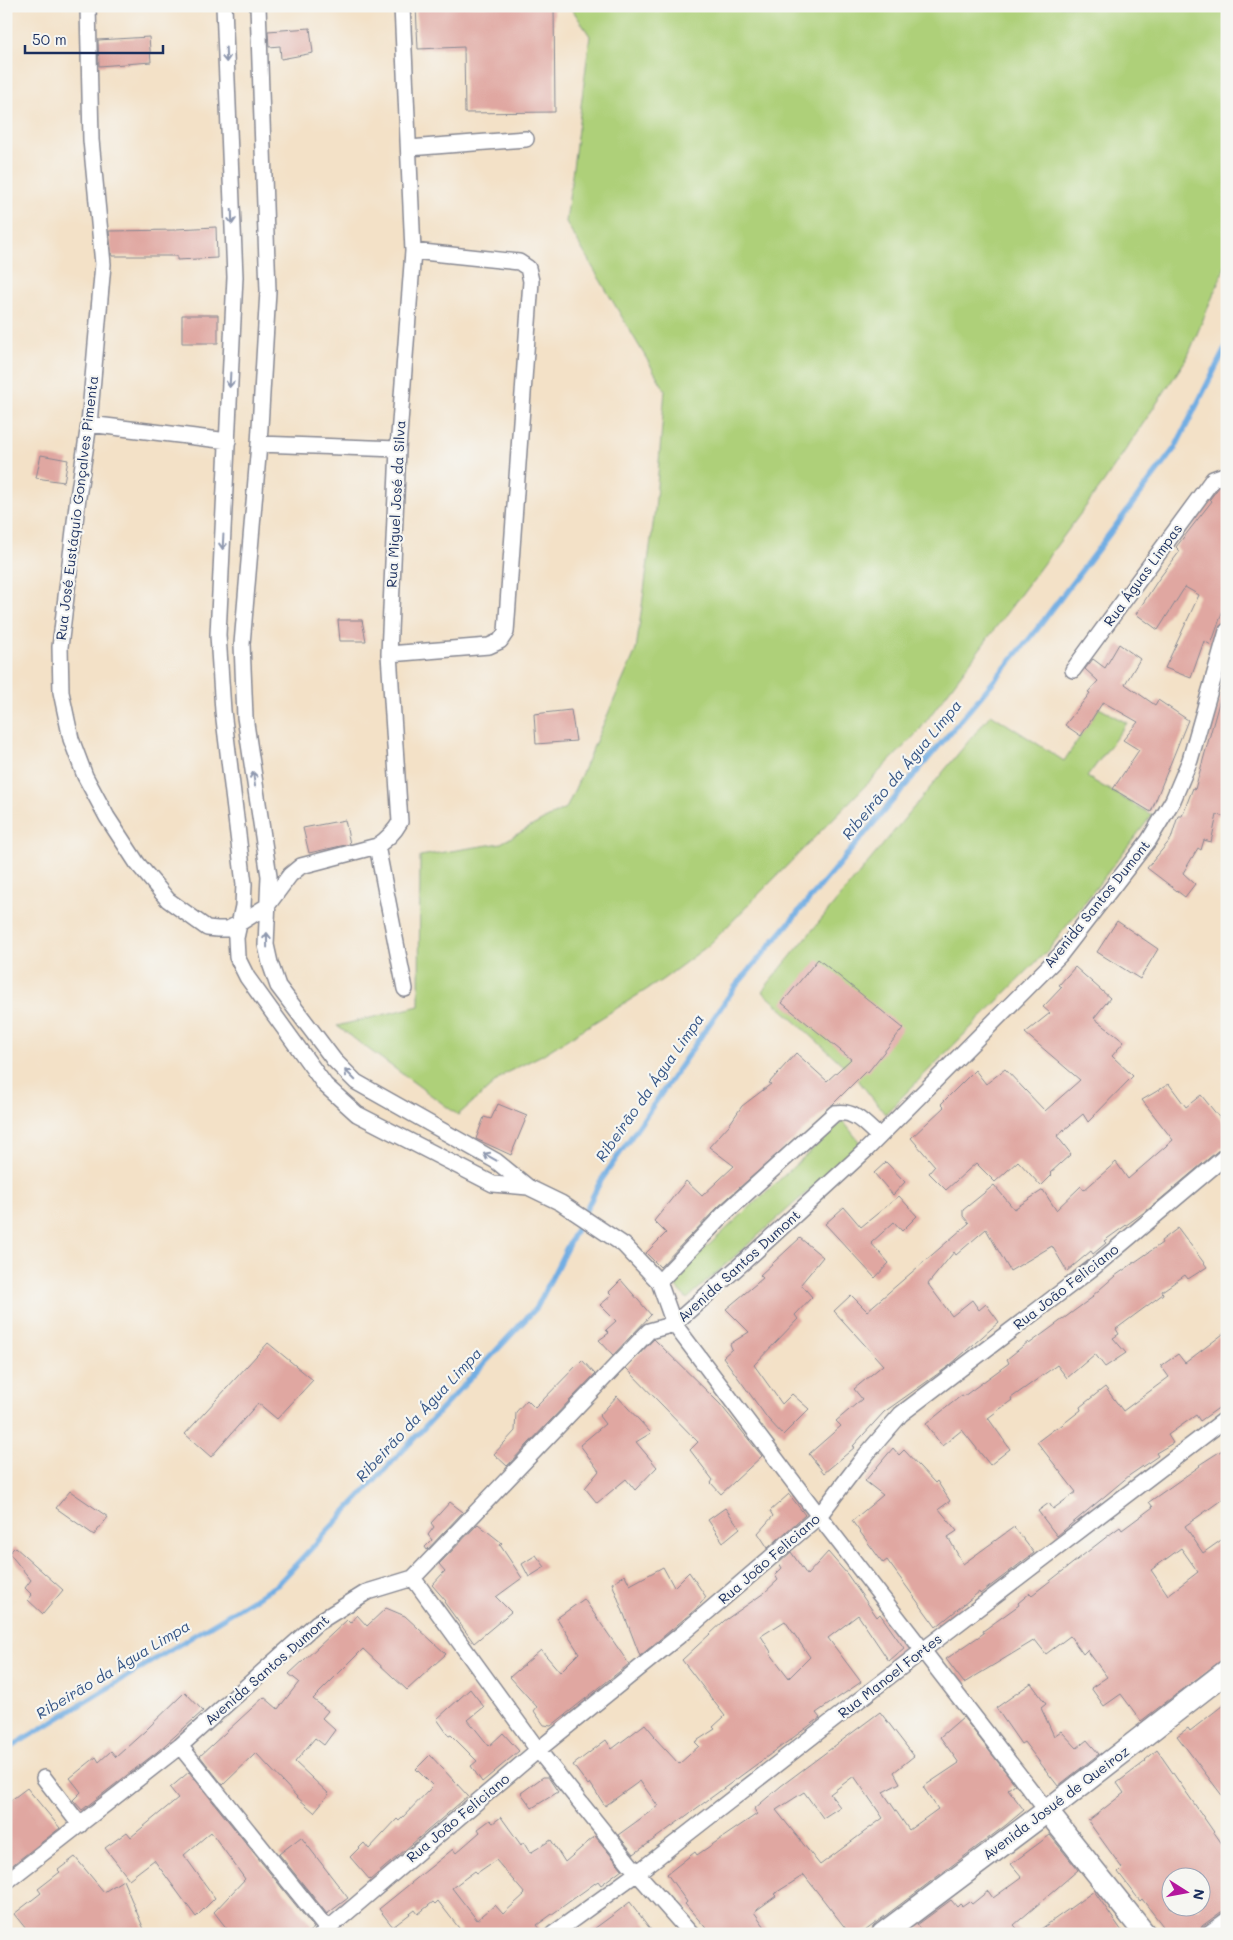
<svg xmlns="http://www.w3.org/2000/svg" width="1233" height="1940" font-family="Mali,sans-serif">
  <rect width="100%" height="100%" fill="#f6f6f2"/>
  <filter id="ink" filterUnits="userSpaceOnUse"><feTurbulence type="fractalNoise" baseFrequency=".02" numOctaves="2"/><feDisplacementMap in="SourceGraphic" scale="10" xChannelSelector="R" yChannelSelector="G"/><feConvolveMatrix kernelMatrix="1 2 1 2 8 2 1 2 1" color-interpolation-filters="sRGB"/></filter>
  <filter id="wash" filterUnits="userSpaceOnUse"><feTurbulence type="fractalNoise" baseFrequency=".0096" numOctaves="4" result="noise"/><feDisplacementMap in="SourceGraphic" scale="20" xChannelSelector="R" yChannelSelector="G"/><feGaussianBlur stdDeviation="1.12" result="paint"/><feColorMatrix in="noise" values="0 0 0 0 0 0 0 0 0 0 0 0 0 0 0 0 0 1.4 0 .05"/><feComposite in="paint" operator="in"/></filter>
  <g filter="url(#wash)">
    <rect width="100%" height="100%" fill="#f3e1c7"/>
    <!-- green -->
    <path fill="#aed079" stroke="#64806c" d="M570 6H1227V262L1187 358 1104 482 918 732 709 945 662 980 542 1055 506 1073 458 1115 337 1026 419 1006 420 856 501 843 567 807 636 650 655 510 665 390 566 222 590 36Z
      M1099 708 1127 723 1087 777 1152 815 1049 949 885 1114 854 1075 762 991 991 714 1064 761Z
      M843 1121 861 1144 687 1299 670 1281Z"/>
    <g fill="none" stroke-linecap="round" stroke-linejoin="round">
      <!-- stream -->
      <path stroke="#72aee3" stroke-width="5.5" d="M6 1750 277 1585 537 1307 600 1182 735 987 1031 637 1175 448 1227 345"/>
    </g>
    <g id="blocks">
      <!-- building -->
      <path fill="#e0a7a1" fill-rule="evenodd" d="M416 6H554L555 112 465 113 464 47 418 49Z
        M310 28 313 53 281 59 280 46 269 47 268 31Z
        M149 37 151 62 99 66 98 40Z
        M216 227 217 258 177 260V256H112L109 231 176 230V229Z
        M182 315H218V343H182Z
        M41 455 68 460 64 482 36 478Z
        M1223 485 1227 486V598L1211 645 1204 641 1191 678 1165 668 1199 595 1185 587 1158 630 1136 614 1158 580 1180 551 1176 547 1212 501 1210 499 1219 487Z
        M338 620H362L366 641H340Z
        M1119 644 1140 659 1125 684 1155 705 1158 700 1188 720 1151 812 1113 789 1139 750 1123 740 1138 722 1103 702 1081 736 1065 725 1090 693 1088 692 1098 681 1085 669 1093 659 1105 668Z
        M1222 692H1227V817L1217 815 1211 842 1204 840 1201 850 1198 848 1183 873 1195 884 1185 897 1147 868 1171 839 1178 816H1182L1193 788 1195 789Z
        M571 710 576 741 536 744 534 714Z
        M345 820 350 844 309 853 303 828Z
        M1117 921 1158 949 1140 979 1097 952Z
        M818 959 903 1028 868 1072 866 1071 832 1105 719 1206 660 1267 646 1253 666 1233 654 1221 686 1181 702 1196 734 1166 709 1147 729 1125 742 1106 771 1084 769 1083 796 1053 827 1081 851 1059 782 1003Z
        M1075 967 1110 998 1094 1018 1124 1042 1112 1056 1133 1076 1088 1122 1083 1114 1057 1136 1071 1154 1050 1173 1052 1175 1041 1186 1018 1161 995 1182 976 1163 946 1190 929 1173 935 1166 911 1138 944 1107 941 1104 975 1070 986 1084 1005 1069 1045 1111 1080 1080 1025 1033 1050 1013 1043 1007 1062 987 1059 985Z
        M1169 1084 1186 1107 1201 1095 1227 1127V1146L1221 1148 1150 1208 1104 1241 1106 1243 1093 1254 1091 1251 1067 1271 1052 1246 1010 1271 986 1229 956 1255 954 1252 928 1284 952 1316 972 1300 979 1310 986 1304 999 1322 949 1366 884 1412 853 1446 855 1447 824 1473 809 1454 841 1426 836 1421 862 1399 854 1389 883 1365 834 1311 851 1295 867 1311 969 1223 963 1216V1210L994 1185 1014 1209 1043 1190 1056 1210 1081 1186 1084 1190 1116 1162 1128 1179 1173 1140 1142 1100Z
        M498 1104 527 1116 511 1155 476 1139 484 1117 491 1119Z
        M886 1162 905 1182 893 1195 874 1173Z
        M899 1196 917 1216 902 1231 894 1222 871 1243 889 1263 875 1278 825 1224 844 1207 861 1227Z
        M1178 1228 1207 1267 1188 1279 1185 1275 1162 1291 1163 1294 1116 1329 1119 1334 1113 1338 1126 1353 1105 1367 1095 1354 1067 1378 1057 1365 1011 1398 1012 1400 988 1418 1010 1449 990 1465 962 1430 942 1446 926 1424 962 1395 964 1396 1009 1363 1007 1359 1028 1342 1029 1344 1093 1297 1092 1296 1115 1276 1162 1243 1161 1241Z
        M800 1238 823 1257 801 1284 812 1297 795 1315 798 1319 754 1365 782 1404 792 1394 809 1409 783 1435 768 1419 723 1357 732 1349 730 1344 749 1332 726 1309 763 1278 760 1275Z
        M621 1280 651 1315 613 1355 599 1340 609 1333 606 1330 616 1321 600 1305 612 1295 609 1292Z
        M1227 1331V1402L1200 1421 1196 1415 1168 1435 1173 1443 1156 1453 1158 1456 1130 1475 1057 1536 1038 1511 1049 1503 1053 1509 1076 1492 1037 1442 1057 1427 1058 1428 1081 1410 1080 1407 1105 1387 1123 1411 1169 1377 1161 1366 1178 1354 1185 1363Z
        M654 1339 720 1404 762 1456 721 1494 711 1483 713 1480 690 1450 698 1442 626 1368Z
        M268 1343 313 1380 277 1419 258 1403 211 1457 185 1434Z
        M582 1360 595 1374 507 1466 494 1454 515 1431 516 1412 527 1400 535 1408Z
        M617 1396 651 1433 636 1442 657 1467 635 1490 626 1479 597 1503 585 1488 599 1471 580 1445 605 1424 599 1416Z
        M1227 1447V1496L1185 1526 1203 1553 1227 1536V1656L1141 1721 1121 1694 1104 1706 1091 1688 1107 1677 1087 1650 1083 1654 1070 1636 1046 1654 1035 1640 964 1683 946 1659 984 1633 983 1631 1019 1605 1018 1603 1030 1593 1032 1595 1109 1535 1120 1527 1122 1530 1153 1507 1149 1502 1200 1466 1199 1465ZM1181 1548 1198 1572 1168 1595 1151 1570Z
        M893 1448 899 1455 904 1450 935 1483 937 1481 950 1501 939 1509 957 1531 948 1537 963 1564 1014 1527 1034 1553 980 1594 979 1592 936 1627 887 1560 883 1563 852 1521 883 1495 865 1481Z
        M70 1491 108 1517 94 1535 56 1508Z
        M789 1494 805 1515 768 1548 758 1533 773 1516 770 1511Z
        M450 1502 463 1512 427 1550 425 1547 432 1540 428 1535 434 1527 431 1523Z
        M725 1508 740 1528 723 1542 708 1520Z
        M478 1524 502 1543 500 1545 522 1578 496 1597 511 1612 474 1643 444 1602 446 1601 432 1585 445 1571 439 1564Z
        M15 1547 63 1590 43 1614 28 1600 32 1595 25 1588 31 1580 9 1553Z
        M791 1552 807 1575 828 1552 847 1574 877 1617 880 1614 904 1648 889 1661 858 1615 828 1638 861 1682 816 1713 820 1718 634 1854 618 1835 658 1806 640 1781 605 1806 590 1783 588 1785 573 1765 606 1740 612 1749 645 1724 655 1736 654 1737 679 1764 699 1746 695 1742 715 1729 713 1727 725 1716 682 1660 724 1621 764 1593 778 1580 775 1575 782 1568 779 1563ZM785 1621 810 1657 789 1678 770 1653 771 1652 761 1636Z
        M536 1555 545 1567 529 1577 522 1564Z
        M663 1567 674 1587 689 1572 706 1597 696 1609 640 1656 612 1583 625 1575 630 1585Z
        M584 1599 629 1664 551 1726 544 1725 534 1711 537 1707 510 1677 541 1650 560 1672 579 1653 557 1618Z
        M386 1608 405 1616 446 1654 407 1690 363 1649 313 1699 328 1711 322 1718 335 1730 324 1745 315 1738 295 1762 329 1794 314 1812 298 1798 256 1753 223 1785 200 1756 264 1697 278 1709 299 1682 289 1674 347 1620 350 1623 357 1615 367 1626Z
        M1031 1683 1046 1704 1041 1708 1054 1736 1061 1731 1077 1748 1087 1740 1099 1754 1058 1786 1024 1742 1021 1744 996 1708Z
        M470 1689 484 1707 468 1720 489 1746 503 1733 519 1751 482 1782 471 1766 477 1761 451 1735 449 1736 437 1719Z
        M185 1692 203 1711 157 1752 82 1810 73 1800 81 1792 70 1778 96 1757 99 1762 111 1751 116 1757 145 1731Z
        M1227 1702V1802L1177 1736 1188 1728 1190 1731Z
        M880 1712 914 1756 894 1772 900 1783 883 1792 909 1830 938 1809 923 1787 959 1763 940 1737 963 1717 1015 1784 1008 1789 1024 1810 1006 1825 861 1934H850L804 1875 774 1894 776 1896 754 1912 770 1934H711L685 1904 687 1902 667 1874 695 1852 697 1855 757 1814 754 1809 781 1786ZM854 1776 883 1818 820 1865 776 1810 804 1792 823 1818 840 1807 830 1794Z
        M1157 1750 1227 1851V1911L1221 1912 1202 1926 1198 1934H1169L1142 1899 1140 1901 1118 1872 1122 1868 1088 1821 1124 1793 1117 1783 1146 1761 1145 1760ZM1170 1878H1200V1908H1170Z
        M430 1755 468 1796 370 1880 350 1857 364 1843 369 1849 397 1819 399 1821 433 1786 416 1769Z
        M189 1772 314 1928 306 1934H231L214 1912 245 1879 211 1832 184 1855 215 1898 196 1917 154 1860 129 1879 105 1848 127 1832 131 1837 178 1798 170 1788Z
        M543 1777H548L558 1792 532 1808 521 1793Z
        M27 1788 60 1828 6 1870V1804Z
        M501 1817 521 1845 523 1842 530 1853 551 1840 565 1862 595 1836 622 1869 601 1885 598 1881 537 1925 544 1934H460L462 1932 438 1901 435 1904 433 1902 418 1914 415 1910 393 1927 379 1909 453 1849 456 1853 480 1832 478 1829 490 1820 493 1823ZM496 1860 525 1894 503 1914 495 1905 477 1920 452 1888 475 1871 477 1873Z
        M1050 1835 1078 1870 1014 1925 1022 1934H924L917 1925 951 1900 957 1907 960 1904 962 1906 969 1901 972 1904 988 1891 993 1898 1022 1877 1011 1864Z
        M301 1837 348 1898 327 1914 279 1854Z
        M75 1857 104 1892 123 1880 146 1934H30L14 1914 41 1893 38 1889 60 1872 58 1870Z
        M1094 1891 1124 1934H1034Z
        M630 1902 654 1934H587L613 1915Z"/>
    </g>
  </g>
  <g filter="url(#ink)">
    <use href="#blocks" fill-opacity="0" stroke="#878892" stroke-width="1"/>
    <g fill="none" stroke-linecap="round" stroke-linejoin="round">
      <!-- minor casing -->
      <g stroke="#878892" stroke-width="18">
        <path id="minor" d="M88 6 91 140 103 264 89 424 78 497 60 647 61 692 71 739 85 776 107 817 137 863 168 900 207 928 217 929H228L240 923 267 906 290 875 301 866 377 846
          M224 6 235 277 218 635 223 711 244 884 243 906 236 938 237 957 247 977 325 1085 357 1114 493 1184 528 1187
          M258 6 268 291 259 444 242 644 245 717 269 876 266 945 270 963 278 986 334 1060 356 1082 496 1161 528 1187 561 1203 624 1245 659 1282 674 1324 819 1516 1047 1811
          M402 6 413 251 398 449 389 654 400 822C394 833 387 839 377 846L405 989
          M409 148 526 139
          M89 424 228 441
          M259 444 398 449
          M389 654 489 646 500 641 506 632 531 281 528 268 519 262 413 251
          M1073 670 1213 479 1224 475 1227 477
          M659 1282 725 1213 835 1113C855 1110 865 1124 879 1137
          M413 1578 538 1750 637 1873 691 1934
          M180 1746 327 1929
          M44 1778 80 1825
          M6 1882 180 1746 317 1623 367 1592 413 1578 649 1331 674 1324 756 1251 867 1149 1060 955 1149 840 1173 800 1190 760 1227 631
          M322 1934 538 1750 684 1632 819 1516 864 1457 901 1414 1094 1267 1227 1155
          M553 1934 637 1873 922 1651 1227 1418
          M1208 1934 1227 1920"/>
      </g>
      <!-- secondary casing -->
      <g stroke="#878892" stroke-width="24">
        <path id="secondary" d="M1047 1811 1145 1934"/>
      </g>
      <!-- primary casing -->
      <g stroke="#878892" stroke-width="25">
        <path id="primary" d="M883 1934 1047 1811 1227 1671"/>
      </g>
      <!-- minor -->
      <use href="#minor" stroke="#fff" stroke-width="15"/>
      <!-- secondary -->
      <use href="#secondary" stroke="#fff" stroke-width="21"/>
      <!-- primary -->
      <use href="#primary" stroke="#fff" stroke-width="22"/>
    </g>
    <!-- one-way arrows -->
    <defs><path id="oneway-shaft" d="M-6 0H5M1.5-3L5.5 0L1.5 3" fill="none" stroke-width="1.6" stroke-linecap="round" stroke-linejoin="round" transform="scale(1.25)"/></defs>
    <g stroke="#8d97ae">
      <use href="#oneway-shaft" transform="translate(226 55) rotate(88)"/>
      <use href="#oneway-shaft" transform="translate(232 217) rotate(88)"/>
      <use href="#oneway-shaft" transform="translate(230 380) rotate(93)"/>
      <use href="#oneway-shaft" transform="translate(223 542) rotate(93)"/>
      <use href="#oneway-shaft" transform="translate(254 779) rotate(-98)"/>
      <use href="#oneway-shaft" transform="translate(267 940) rotate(-91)"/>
      <use href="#oneway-shaft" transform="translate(350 1075) rotate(-135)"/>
      <use href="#oneway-shaft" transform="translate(490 1157) rotate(-151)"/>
    </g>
  </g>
  <g text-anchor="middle" stroke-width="4.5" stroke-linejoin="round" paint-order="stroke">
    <!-- street labels -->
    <g font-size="14" fill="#1b2f5e" stroke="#f6f6f2">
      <text transform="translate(396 504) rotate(-87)" y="5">Rua Miguel José da Silva</text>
      <text transform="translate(77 508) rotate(-83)" y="5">Rua José Eustáquio Gonçalves Pimenta</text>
      <text transform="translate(1143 575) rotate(-54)" y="5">Rua Águas Limpas</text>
      <text transform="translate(1097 904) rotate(-51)" y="5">Avenida Santos Dumont</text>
      <text transform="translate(739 1266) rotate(-42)" y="5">Avenida Santos Dumont</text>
      <text transform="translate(1066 1287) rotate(-38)" y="5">Rua João Feliciano</text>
      <text transform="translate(769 1559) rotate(-41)" y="5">Rua João Feliciano</text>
      <text transform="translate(267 1670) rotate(-41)" y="5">Avenida Santos Dumont</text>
      <text transform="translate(890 1676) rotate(-38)" y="5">Rua Manoel Fortes</text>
      <text transform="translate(1056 1803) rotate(-37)" y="5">Avenida Josué de Queiroz</text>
      <text transform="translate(458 1818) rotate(-40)" y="5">Rua João Feliciano</text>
    </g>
    <!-- water labels -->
    <g font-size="15" font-style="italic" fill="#355586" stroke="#f6f6f2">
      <text transform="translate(902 770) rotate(-50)" y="5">Ribeirão da Água Limpa</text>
      <text transform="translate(650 1088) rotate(-55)" y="5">Ribeirão da Água Limpa</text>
      <text transform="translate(419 1415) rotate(-47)" y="5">Ribeirão da Água Limpa</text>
      <text transform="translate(113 1670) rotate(-31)" y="5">Ribeirão da Água Limpa</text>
    </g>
  </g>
  <!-- margin -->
  <rect width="1233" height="1940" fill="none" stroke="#f6f6f2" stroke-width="25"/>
  <!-- north arrow -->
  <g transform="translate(1186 1892) rotate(101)"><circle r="24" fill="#f6f6f2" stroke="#9ea6b7"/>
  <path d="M0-4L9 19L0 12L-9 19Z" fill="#b5179e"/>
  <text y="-8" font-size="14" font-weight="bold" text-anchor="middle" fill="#1b2f5e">N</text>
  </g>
  <!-- scale -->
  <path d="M25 45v8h138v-8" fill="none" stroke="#1b2f5e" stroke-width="2.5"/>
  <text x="32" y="45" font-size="15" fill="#1b2f5e" stroke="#f6f6f2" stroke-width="4" paint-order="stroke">50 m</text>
</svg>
